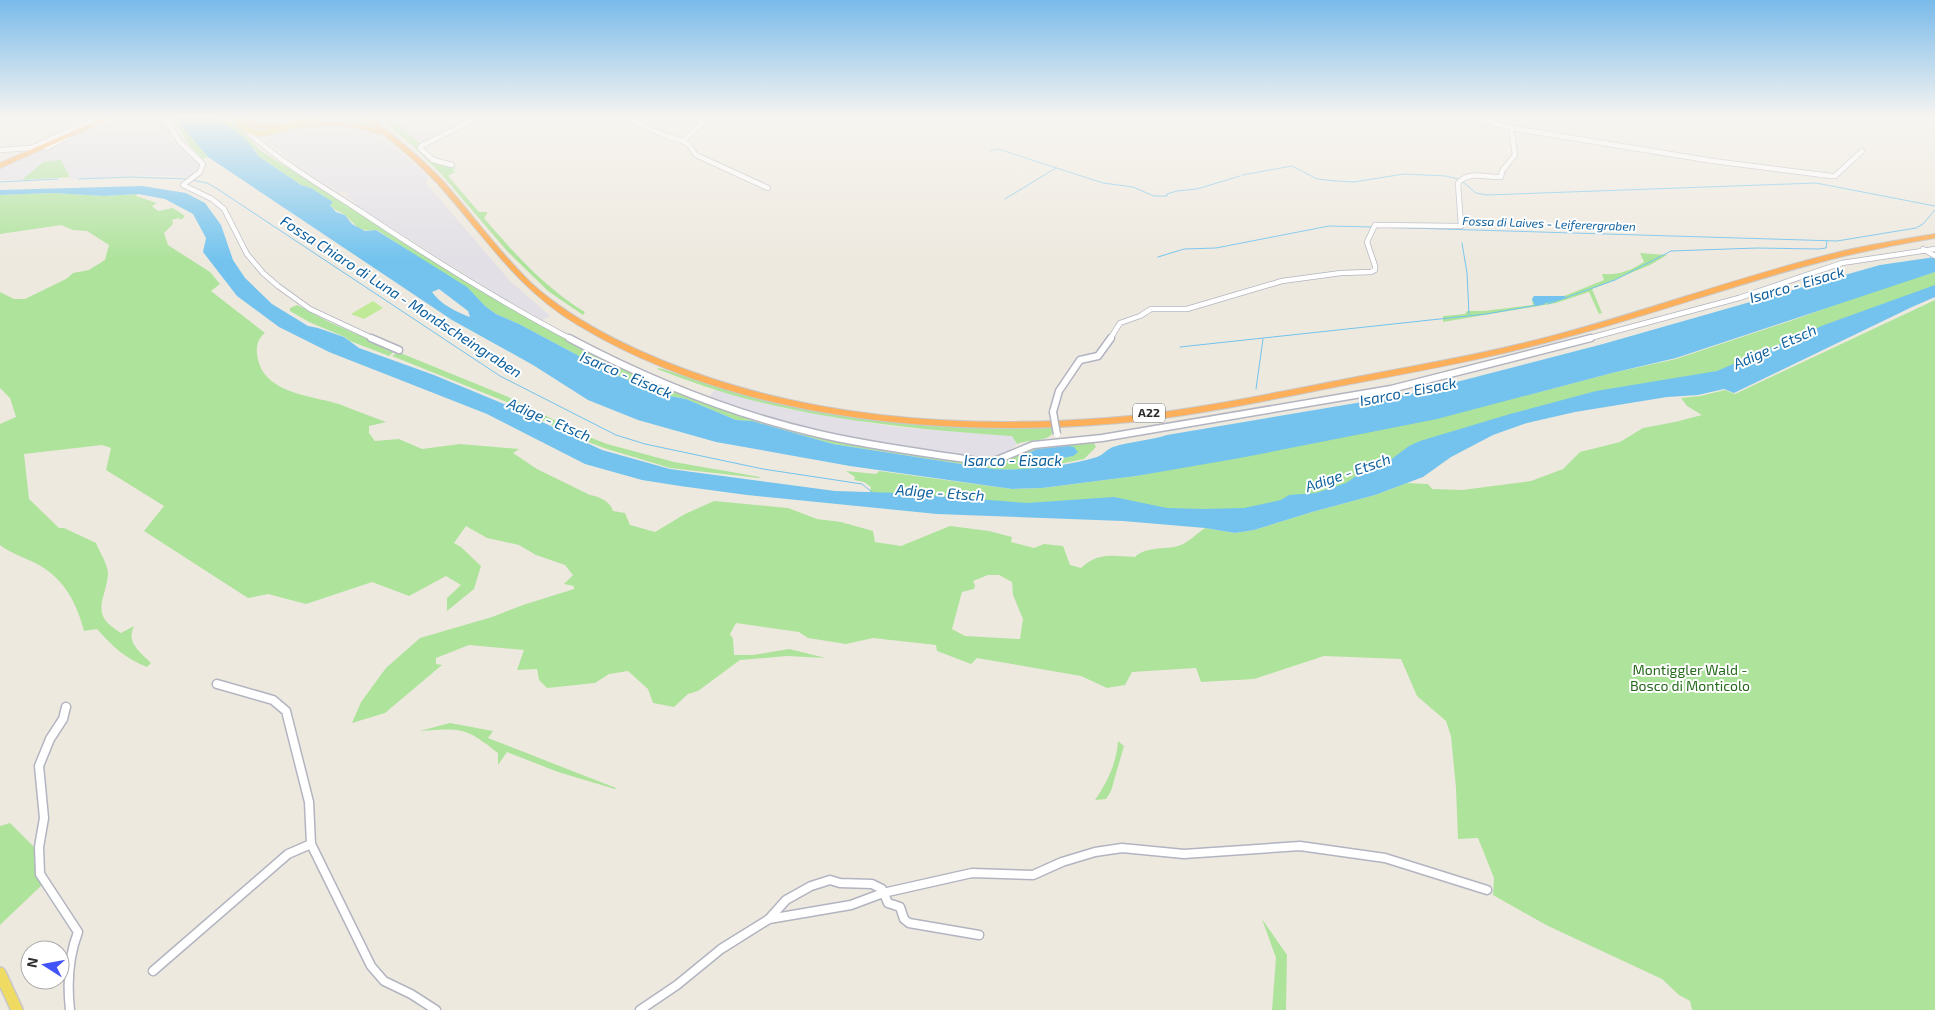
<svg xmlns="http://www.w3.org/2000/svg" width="1935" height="1010" font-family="'Exo 2',sans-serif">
  <rect width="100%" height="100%" fill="#eee9df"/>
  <!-- industrial -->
  <path fill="#e2dfe6" d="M115 118H161L166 125 165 128 169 130 174 138 172 140H176L181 147 200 164 199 171 192 177 137 175 71 179 61 160 43 162 22 180H0V168L42 149H51L56 146V144Z
    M391 118H476L423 144Z
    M319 125 342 126 365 130 389 142 425 174 428 179 426 183 510 281 550 316 543 320 508 301 355 205 356 203 346 196 349 193 337 191 306 172 265 139 298 128Z
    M715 390 787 409 895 427 1012 436 1017 444 1010 451 995 458 985 459 830 435 785 423 708 397Z"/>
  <!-- green -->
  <path fill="#aee39c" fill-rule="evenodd" d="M172 118H175L208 157 203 159 190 146Z
    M223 118H230L261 151 516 310 693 395 801 431 984 463 1032 447 1093 441 1096 447 1084 459 1039 468 1013 470 993 469 833 444 752 421 736 420 686 399 665 395 611 373 519 324 496 314 485 306 468 290 377 230C358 232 358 227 346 216 341 211 336 212 330 205L332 202 311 188 301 185 258 156 255 149 220 121ZM1068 446 1073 456 1035 463 1024 455 1037 449Z
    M318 118H361L380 131 350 124 262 126C282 125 299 124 318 118Z
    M379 118H391L422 145 419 146 433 161 457 168 453 169 455 172 448 176 479 212H487V214L484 218C514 253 545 288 585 312L583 315 548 291 507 251 442 175 415 148Z
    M61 160 70 177 22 180 43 162Z
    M53 193 104 196 138 194 136 196 157 203 152 206 158 211 173 208 185 216 181 220 179 218 172 220 173 224 164 233 168 245 210 272 220 284 211 291 265 333C259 337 256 345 257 353 260 393 309 395 339 404 354 410 370 416 386 422L369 426V433L375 441 399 439 422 449 460 444 519 449 513 453 537 469 590 495C600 497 610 501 613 511L625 513 630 525 655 532 685 514 714 501 788 508 817 519 841 522 873 531 875 542 901 546 950 526 989 531 1012 537 1011 542 1034 548 1044 544 1063 546 1070 565 1081 568C1098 552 1113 556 1135 557 1146 546 1164 550 1178 546 1187 544 1197 533 1205 528L1235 533 1254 530 1312 512 1375 495 1407 483 1428 484 1432 489 1462 490 1531 481 1563 469 1580 452 1620 442 1643 428 1675 422 1702 415 1687 406 1681 398 1700 396 1725 390 1735 394 1935 300V1010H1692L1690 1001 1679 995 1662 979 1546 925 1493 895 1494 878 1478 838 1458 839 1456 788 1451 736 1446 721 1417 696 1401 659 1324 656 1254 679 1201 682 1196 668 1132 672 1125 685 1107 688 1081 676 977 658 971 664 937 651 936 645 873 638 846 644 808 638 799 632 736 623 730 634 733 639 734 655H753L789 649 826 658 787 656 740 660 698 691 688 694 674 707 653 703 648 689 628 671 609 674 595 683 547 688 539 680 537 669 517 670 524 650 469 645 436 658V664L442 665 385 713 352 723 361 702 386 668 420 638 492 617 523 605 574 589V586L564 584 573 575 565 565 536 555 519 545 487 538 466 526 454 543 461 547 481 566 474 589 447 611V598L461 585 446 576 409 596 372 582 306 604 268 594 248 598 144 531 164 506 106 470 111 448 102 445 24 454 29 499 59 528H64L96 543C99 551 109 566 108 575 105 602 89 614 121 633L134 626C126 643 139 651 151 663L147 667C126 659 112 646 97 629L84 631C77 604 65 580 39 565 26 558 12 554 0 545V424L16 417 10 398 0 388V292L14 299H25L66 279 73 273 89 270 105 260 109 245 87 231 73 230 61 225 0 234V195ZM988 575H999L1012 582 1013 595 1023 619 1020 639 965 636 952 629 962 592 974 589 975 585 973 581Z
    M1640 253 1667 255 1650 265 1592 289 1602 313 1599 314 1589 292 1556 303 1443 322V316L1465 314 1467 311H1484L1533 305 1532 299 1534 296H1564L1604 280 1602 274C1619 275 1630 271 1644 262Z
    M1935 272V288L1787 355 1561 407 1437 455 1269 513 868 501 871 487 864 482 854 480 855 477 846 471 876 474 879 471 1012 489 1042 488 1136 476 1532 394 1612 373 1676 359 1793 320 1891 285Z
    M297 305 329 322 395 351 389 356 350 341 345 337 309 322 290 311V308Z
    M398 352 506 396 584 435 607 444 674 462 760 477 759 478 670 468 604 448 575 437 509 403 392 356Z
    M659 368C695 379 732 392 769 400 862 422 958 429 1053 428 1056 443 1027 439 1017 444L1012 436C926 430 839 422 755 401 721 393 689 381 657 369Z
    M450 723 493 731 488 738 616 788 615 789 558 772 507 752 498 765V753C465 727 462 728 420 731Z
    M1118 741 1124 746 1111 791 1106 799 1095 800C1107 783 1117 762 1118 741Z
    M10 823 39 852 42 885 0 925V826Z
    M1262 919 1287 955 1286 1010H1272L1276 958Z"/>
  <!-- pitch -->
  <path fill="#c0ea98" d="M373 301 383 308 364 319 351 314Z"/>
  <!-- water -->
  <path fill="#73c3ee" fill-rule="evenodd" d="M175 118H223L220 121C234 129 251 141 258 156L301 185 311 188 333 202 330 205 336 212 345 215 352 224 365 231 376 230 467 287 485 306 496 314 519 324 611 373 665 395 686 399 736 420 752 421 833 444 993 469C1023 471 1068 466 1097 457 1103 455 1107 449 1113 447 1131 441 1149 441 1167 435L1410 394 1603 344 1880 265 1935 257V272L1676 358 1612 373 1437 419 1240 458 1136 476 1042 488 1012 489 850 466 716 442 638 420 588 400 533 365 452 320 208 157ZM439 289 468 311 470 317C458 313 440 304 432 292Z
    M142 186 186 193 205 203 221 225 233 260 245 278 272 304 308 326 318 328 344 337 359 348 434 375 504 404 602 450 670 469 835 491 900 493 1027 503 1114 497 1167 508 1204 509 1244 508 1281 500 1289 495 1316 493 1346 483 1359 474 1385 464 1409 446 1420 441 1510 414 1596 391 1717 371 1824 325 1935 285V297L1912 307 1734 393 1724 389 1698 395 1667 397 1575 412 1527 423 1493 435 1451 457 1423 477 1375 495 1312 512 1254 530 1235 533 1205 528 1123 521 937 514 747 495 680 486 642 480 585 464 487 414 329 352 279 327 237 296 203 252 206 238 193 214 165 199 138 194 104 196 53 193 0 195V190Z
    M1534 296H1564L1567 298 1535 306 1532 299Z
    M1068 446 1074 447 1078 452 1073 456C1062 458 1030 467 1022 459L1024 455 1037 449Z"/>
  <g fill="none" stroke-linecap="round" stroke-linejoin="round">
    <!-- stream -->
    <path stroke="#73c3ee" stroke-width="1" d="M990 151 998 149 1103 183 1133 187 1154 196H1167V194L1177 191 1197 189 1240 176
      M1242 175 1292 166 1317 179 1337 181 1354 182 1404 174 1446 176 1458 179
      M79 179 130 177 188 179
      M192 180 207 183 216 188 500 376 616 435 645 444 763 469 862 484 873 493
      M1462 181 1476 193 1487 195 1816 183 1935 206
      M0 182 58 179
      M1005 199 1056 168
      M1375 227 1837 241 1916 228 1923 224 1935 210
      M1462 243 1467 273 1469 314
      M1158 257 1184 249 1216 248 1329 226 1371 227
      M1548 304 1615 280 1671 251 1757 248 1819 249 1826 248 1827 241
      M1180 347 1486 314 1544 304
      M1256 389 1263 339"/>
    <!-- minor-far2 casing -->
    <g stroke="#b2b4c0" stroke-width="6">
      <path id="minor-far2" d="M164 118 180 142 203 164 200 172 183 185 212 199 224 209 247 254 263 273 278 286 310 309 374 339
        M1474 118 1511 128 1713 161 1831 176H1835L1862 151
        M634 121 661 134 682 141 689 145 696 155 768 188
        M95 125 113 118
        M249 133C283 164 322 186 360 211 429 257 498 301 571 339
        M682 141 702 124 700 118
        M46 148 68 137
        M0 150 31 148 99 118
        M452 165 433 160 420 148 421 146 477 118
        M1923 249 1935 256
        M1110 339 1120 323 1140 316 1151 309H1187L1282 281 1341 273 1371 272 1375 270V266L1367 242 1375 225 1461 226 1458 183C1470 170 1486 178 1501 177L1502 171 1515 155 1511 128
        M1586 339 1739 298 1842 263 1935 249"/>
    </g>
    <!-- minor-far1 casing -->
    <g stroke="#b2b4c0" stroke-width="9">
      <path id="minor-far1" d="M371 338 399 350
        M569 338C648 380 732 414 819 434 874 447 929 453 984 462L997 460 1033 445 1102 438 1391 389 1591 338
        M1053 412 1059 391 1080 360 1098 356 1111 338"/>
    </g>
    <!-- minor casing -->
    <g stroke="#b2b4c0" stroke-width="11">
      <path id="minor" d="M217 684 273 700 286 711 309 802 311 844 371 966 384 981 411 994 436 1010
        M66 707 63 719 50 739 39 766 44 818 39 847 40 874 78 932C68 958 67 983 70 1010
        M769 919 851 905 883 893 972 873 1033 875 1062 862 1095 852 1122 848 1184 854 1300 846 1385 858 1487 890
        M153 971 288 854 311 844
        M640 1010 677 985 721 949 769 919 786 900 811 886 830 880 840 883 872 884 882 889 888 903 900 907 904 919 909 923 979 935"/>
    </g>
    <!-- major-far1 casing -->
    <g stroke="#c8c8c8" stroke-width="8">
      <path id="major-far1" d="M237 118V121C252 137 264 134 283 128
        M296 124 314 118"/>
    </g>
    <!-- major casing -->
    <g stroke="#c8c8c8" stroke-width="14">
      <path id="major" d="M0 973 17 1010"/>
    </g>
    <!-- highway casing -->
    <g stroke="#c8c8c8" stroke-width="2">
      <path id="highway" d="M103 118H112L0 168V163Z
        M243 118H250L254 123C296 130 336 116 377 129L363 118C366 118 369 118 371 119 376 121 380 126 385 129 405 145 424 161 442 180 472 214 498 251 531 283 578 326 650 358 710 378 837 420 974 428 1106 418 1185 412 1263 395 1341 380 1419 365 1497 352 1574 330 1664 305 1752 273 1843 251 1874 244 1904 239 1935 234V238C1905 243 1874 249 1844 256 1754 278 1667 310 1578 334 1500 356 1420 371 1340 386 1263 401 1186 418 1108 424 934 438 730 417 578 325 516 288 484 235 437 183 420 165 401 148 381 133L378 134C368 131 358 127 348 126 315 123 283 133 250 126Z"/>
    </g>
    <!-- minor-far2 -->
    <use href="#minor-far2" stroke="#fff" stroke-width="4.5"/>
    <!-- minor-far1 -->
    <use href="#minor-far1" stroke="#fff" stroke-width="6"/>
    <!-- minor -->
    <use href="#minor" stroke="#fff" stroke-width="8"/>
    <!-- major-far1 -->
    <use href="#major-far1" stroke="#f0db62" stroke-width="6"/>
    <!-- major -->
    <use href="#major" stroke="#f0db62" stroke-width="11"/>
    <!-- highway -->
    <use href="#highway" fill="#fdaf5a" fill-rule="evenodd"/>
    <!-- minor-bridge casing -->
    <g stroke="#b2b4c0" stroke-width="9" stroke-linecap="butt">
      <path id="minor-bridge" d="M1053 412 1057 434"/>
    </g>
    <!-- major-bridge casing -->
    <g stroke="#c8c8c8" stroke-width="8" stroke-linecap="butt">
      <path id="major-bridge" d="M283 128 296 124"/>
    </g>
    <!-- minor-bridge -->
    <use href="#minor-bridge" stroke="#fff" stroke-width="6"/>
    <!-- major-bridge -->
    <use href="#major-bridge" stroke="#f0db62" stroke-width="6"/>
  </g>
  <!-- sky -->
  <linearGradient id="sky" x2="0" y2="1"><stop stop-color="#79baea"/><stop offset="0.45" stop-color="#f7f5f1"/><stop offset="1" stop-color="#f7f5f1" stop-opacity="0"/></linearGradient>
  <rect width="1935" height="260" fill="url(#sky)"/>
  <g text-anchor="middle" stroke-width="4" stroke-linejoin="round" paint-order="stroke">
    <!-- far-water labels -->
    <g font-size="12" font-style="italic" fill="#0e609e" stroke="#fff">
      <text transform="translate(1549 224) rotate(2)" y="4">Fossa di Laives - Leiferergraben</text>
    </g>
    <!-- shield labels -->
    <rect fill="#fff" stroke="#6b6b6b" stroke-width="1" x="1133" y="403.5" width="32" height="19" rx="4"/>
    <g font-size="12" font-weight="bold" fill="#2c2c2c">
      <text x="1149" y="417">A22</text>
    </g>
    <!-- park labels -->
    <g font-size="14" fill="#256a1b" stroke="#fff">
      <text x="1690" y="675">Montiggler Wald -<tspan x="1690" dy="16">Bosco di Monticolo</tspan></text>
    </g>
    <!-- water labels -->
    <g font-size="15" font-style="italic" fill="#0e609e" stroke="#fff">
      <text transform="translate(1797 285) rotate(-16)" y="5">Isarco - Eisack</text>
      <text transform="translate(401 297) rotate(33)" y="5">Fossa Chiaro di Luna - Mondscheingraben</text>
      <text transform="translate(1775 347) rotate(-24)" y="5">Adige - Etsch</text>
      <text transform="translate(626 375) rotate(23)" y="5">Isarco - Eisack</text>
      <text transform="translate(1408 392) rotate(-11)" y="5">Isarco - Eisack</text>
      <text transform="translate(549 420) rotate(23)" y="5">Adige - Etsch</text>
      <text x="1013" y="466">Isarco - Eisack</text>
      <text transform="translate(1348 473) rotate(-19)" y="5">Adige - Etsch</text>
      <text transform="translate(940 493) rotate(4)" y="5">Adige - Etsch</text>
    </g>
  </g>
  <!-- north arrow -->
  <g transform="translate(45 965) rotate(281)"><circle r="24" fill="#ffffff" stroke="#ababab"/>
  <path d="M0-4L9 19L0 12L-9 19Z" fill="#4153f9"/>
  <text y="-8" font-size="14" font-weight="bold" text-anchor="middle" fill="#2c2c2c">N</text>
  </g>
</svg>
